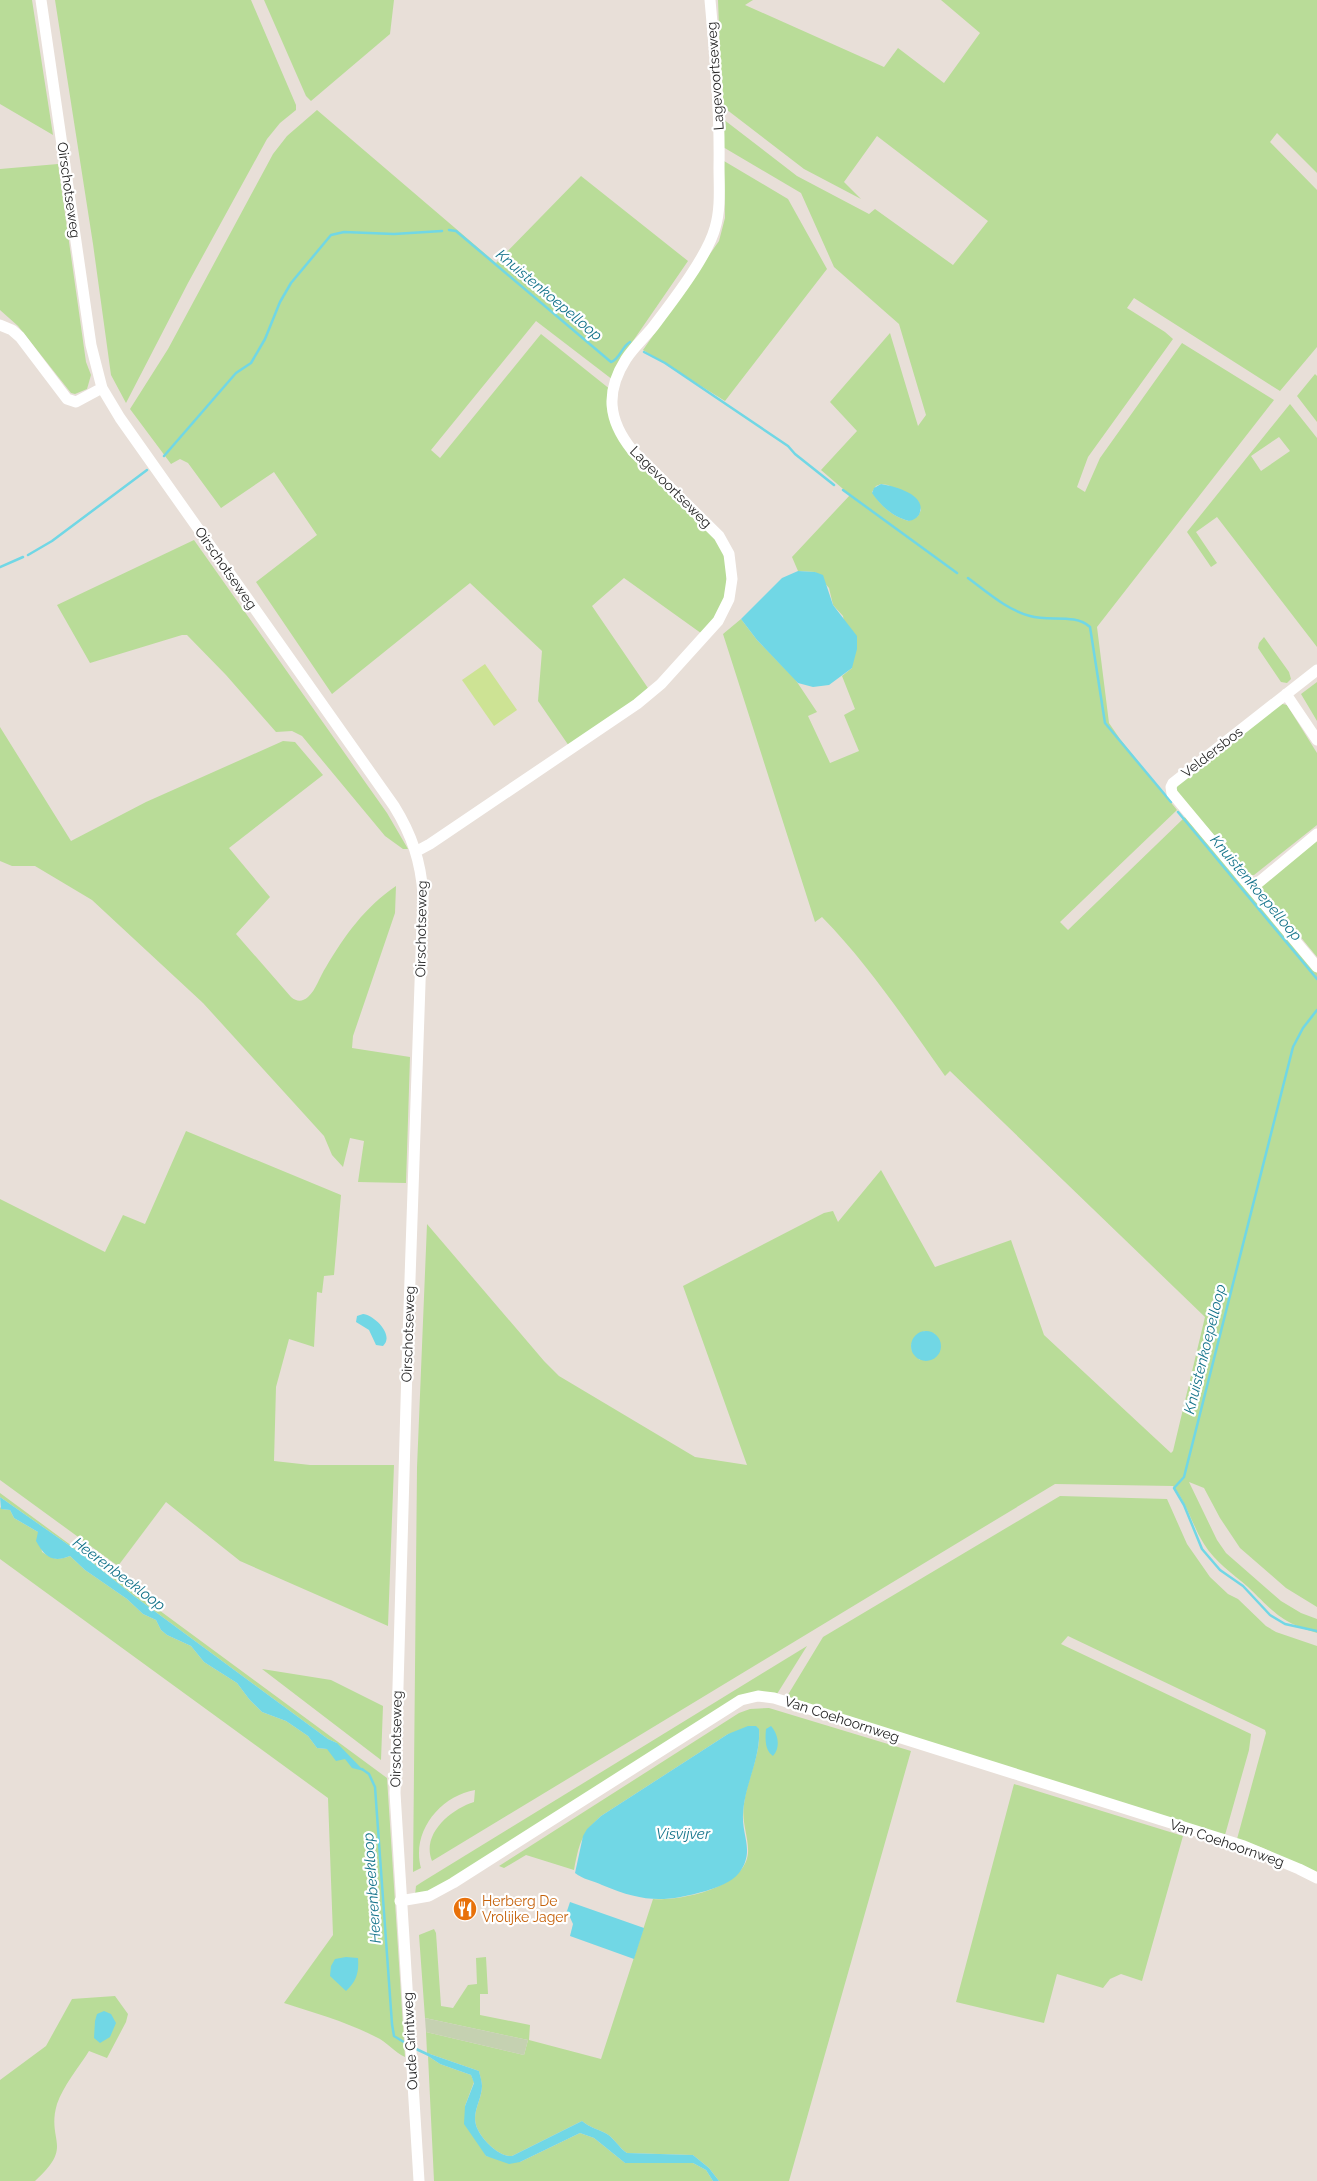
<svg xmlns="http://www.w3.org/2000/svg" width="1317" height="2181" font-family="Raleway,sans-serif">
  <rect width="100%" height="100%" fill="#e8dfd8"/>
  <!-- green -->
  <path fill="#b9dc98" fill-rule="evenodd" d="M0 0H32L53 135 0 104Z
    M55 0H251L296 105V110L280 123 267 139 188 283 126 403 111 375 93 244Z
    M264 0H394L390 34 311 101 306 96Z
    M718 0H753L745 5 884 67 898 48 944 83 980 33 941 0H1317V173L1277 133 1270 142 1317 190V347L1280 391 1134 298 1127 308 1165 332 1173 339 1088 457 1077 487 1085 492 1100 458 1182 343 1274 400 1097 627 1109 723 1120 739 1177 810 1060 922 1068 930 1185 817 1317 972V1607L1286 1588 1240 1548 1220 1518 1204 1488 1189 1482 1217 1540 1226 1553 1281 1601 1301 1613 1317 1619V1633C1280 1622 1274 1612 1248 1587 1232 1573 1215 1562 1204 1544 1192 1525 1187 1503 1173 1486L1055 1484 432 1861C421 1834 451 1809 474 1802L475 1790C440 1796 411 1832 421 1868L413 1872 417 1468 427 1224 544 1361 559 1376 695 1457 747 1465 683 1286 824 1213 833 1211 838 1222 881 1170 935 1267 1011 1240 1044 1335 1171 1453 1173 1451 1205 1317 950 1071 945 1076C906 1021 869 965 822 917L815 922 723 634 741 619 757 640 795 679 817 712 808 716 830 763 859 751 844 715 855 709 842 676 852 668 843 616 833 605 829 588 815 572 798 571 792 557 850 495 821 470 857 431 830 402 890 333 918 426 926 415 899 324 834 267 801 193 723 147V119L797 176 869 214 875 209 953 265 988 221 877 136 844 182 861 199 804 169 722 106ZM881 484 888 485 918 501 921 510 918 516 909 521C893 517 881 506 872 492L876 486ZM924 1331 935 1334 920 1360 912 1351 911 1345Z
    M317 110 496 263 581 176 688 261 624 354 613 380 536 321 431 450 440 458 541 334 611 390 613 424 717 535 727 566 726 596 705 636 624 578 592 606 650 691 569 746 538 701 542 651 470 583 332 694 256 582 317 535 274 472 221 508 188 463 180 459 171 464 130 409 168 349 273 154 287 136Z
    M724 161 788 199 827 269 725 401 643 350 719 241 725 218Z
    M58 164 86 362 91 375 87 389 75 394 71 393 18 326 0 310V169Z
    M1315 374 1317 376V422L1297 396Z
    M1290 404 1317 438V647L1217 517 1196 532 1217 563 1211 567 1187 532ZM1279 437 1290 451 1261 471 1251 456Z
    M194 540 387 813 408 849H403L385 836 302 736 292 731 276 732 226 675 187 635H182L90 663 57 605Z
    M1264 637 1289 672 1291 679 1287 683 1281 682 1258 648 1259 643Z
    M1317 682V721L1301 694Z
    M1278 703 1287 705 1317 753V825L1254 875H1250L1178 795 1175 786Z
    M0 727 71 841 146 802 283 741 295 742 323 775 229 848 270 897 236 934 291 997C297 1002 302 1002 308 997 316 990 320 976 326 967 345 935 365 907 396 886L395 913 353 1036 352 1048 410 1057 406 1183 358 1182 364 1141 350 1138 343 1167 332 1155 324 1136 203 1003 92 900 35 866H12L0 861Z
    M1317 839V957L1258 885Z
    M186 1131 341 1195 334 1275 324 1276 322 1293 317 1292 314 1347 289 1339 276 1387 274 1461 310 1465H394L388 1626 240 1561 166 1502 118 1566 0 1480V1199L105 1252 123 1215 145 1224Z
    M0 1493 387 1778 405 2057C394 2052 387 2042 376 2037 347 2022 315 2013 284 2003L333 1935 328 1798 0 1559V1507L2 1509 10 1510 14 1518 38 1532 42 1552C53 1559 57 1561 70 1556L85 1570 127 1599 143 1614 156 1620 161 1630 167 1635 191 1646 204 1662 237 1683 249 1699 262 1712 286 1721 308 1736 317 1748 327 1749 337 1743 328 1739 134 1596 83 1555 0 1497Z
    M1060 1496 1167 1499 1187 1544 1210 1577 1228 1594 1238 1599 1266 1626 1276 1632 1317 1646V1875L1263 1848 1237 1839 1266 1733 1265 1730 1068 1636 1061 1644 1251 1734 1249 1750 1225 1835 786 1698 823 1637Z
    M807 1646 777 1694 755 1693 438 1888 415 1895 416 1886 422 1882Z
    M262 1669 331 1680 383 1706 381 1760Z
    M769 1708 911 1751 789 2181H719L709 2168 693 2155 627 2153C619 2148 615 2139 607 2134 598 2129 590 2128 582 2121L512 2156C498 2157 480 2138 476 2125 472 2112 482 2099 482 2086 482 2082 480 2076 479 2071L427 2053 426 2032 524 2055 528 2040 425 2018 419 1935 434 1929 436 1933 441 2006 453 2008 468 1985 477 1984 476 1958 486 1957 488 1994H480V2015L530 2025 529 2040 601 2059 653 1899C681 1901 745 1888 748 1853 749 1837 741 1822 744 1804 747 1778 761 1756 759 1729L728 1734 601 1816C581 1834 579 1844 574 1870L526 1855 504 1868 499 1866 739 1713 750 1709Z
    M1014 1784 1183 1836 1142 1981 1121 1974 1110 1979 1103 1988 1057 1974 1044 2023 956 2002Z
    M115 1996 128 2014 126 2022 107 2058 89 2051C79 2067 63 2086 57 2104 46 2142 75 2145 35 2181H0V2080L46 2046 72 1999Z
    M428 2056 440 2064 471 2075 474 2082 465 2106 486 2156 520 2162 580 2133 594 2138 625 2163H693L706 2170 713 2181H434Z"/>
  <!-- cemetery -->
  <path fill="#c5d1b1" d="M425 2018 528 2040 524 2055 426 2032Z"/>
  <!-- pitch -->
  <path fill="#cde394" d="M485 664 517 710 494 726 462 680Z"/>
  <!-- water -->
  <path fill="#71d7e5" d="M881 484C893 486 926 494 920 512 919 517 914 520 909 521 893 517 881 506 872 493L874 488Z
    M798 571 815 572 823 575 833 605 857 636V649L852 668 829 685 813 687 798 683 757 640 741 619 782 578Z
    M363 1314C374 1315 395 1335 383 1346L376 1345 369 1330 356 1322 357 1316Z
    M911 1346a15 15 0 1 1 30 0a15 15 0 1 1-30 0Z
    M0 1497 83 1555 134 1596 328 1739 337 1743 364 1771 352 1768 345 1759 336 1761 327 1749 317 1748 308 1736 286 1721 262 1712 249 1699 237 1683 204 1662 191 1646 167 1635 161 1630 156 1620 143 1614 127 1599 85 1570 70 1556C52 1563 45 1557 36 1541L38 1532 14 1518 10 1510 1 1509Z
    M748 1726H756L759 1729C761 1759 744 1785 743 1815 742 1837 755 1852 739 1873 731 1883 717 1887 706 1891 663 1903 643 1902 602 1885 594 1881 582 1879 575 1873L583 1836 587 1829 601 1816 728 1734Z
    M771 1726C778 1734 781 1747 773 1756 765 1751 765 1739 766 1729Z
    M570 1902 644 1928 634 1959 570 1936 573 1924 567 1911Z
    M346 1957 358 1958C359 1972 357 1981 346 1991L330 1976 331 1966 335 1959Z
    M104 2011 111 2014 116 2023 110 2037 100 2043 94 2038 95 2021 97 2014Z
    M427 2053 479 2071C480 2076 482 2081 482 2086 482 2099 472 2112 476 2125 480 2138 498 2157 512 2156L582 2121C590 2128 598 2129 607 2134 615 2139 619 2148 627 2153L693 2155 709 2168 719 2181H713L706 2170 693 2163H625L594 2138 580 2133 520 2162 509 2164 486 2156 464 2124 465 2106 474 2083 471 2075 440 2064 428 2056Z"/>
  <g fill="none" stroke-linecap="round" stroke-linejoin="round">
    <!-- stream -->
    <path stroke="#71d7e5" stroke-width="2.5" d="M449 230 456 231 611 362C620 359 622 346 630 342
      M644 352 665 363 788 446 795 454 834 485
      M164 456 236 373 251 363 265 339 280 302 291 283 331 235 344 232 394 234 442 231
      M843 490 957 573
      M28 555 52 541 147 470
      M0 567 23 557
      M968 578C987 592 1007 610 1030 616 1049 622 1075 613 1090 627L1105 723 1171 802
      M1178 812 1317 979
      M1317 1010 1303 1028 1293 1047 1184 1477 1174 1488 1184 1505 1202 1549 1220 1570 1243 1586 1270 1615 1285 1624 1317 1631
      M362 1769 369 1774 375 1787 392 2024 394 2036 407 2044
      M414 2048 429 2055"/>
    <!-- minor -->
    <path stroke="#fff" stroke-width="11" d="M41 0 91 345 102 388 120 418 394 806C412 835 421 862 423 895L407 1368 395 1793 419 2181
      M0 325 12 330 20 337 67 399 76 402 102 388
      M1317 670 1173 783 1171 787 1172 793 1317 967
      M1286 694 1317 740
      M417 851 430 844 637 704 661 684 718 621 729 599 732 579 729 554 719 536 632 450C608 420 605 392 626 359 633 348 644 338 653 327 672 302 707 257 715 228 721 208 719 187 719 167 720 111 715 56 710 0
      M1252 888 1317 834
      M400 1901 429 1896 453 1883 741 1700 758 1696 774 1698 1244 1846 1299 1869 1317 1878"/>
  </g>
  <!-- icons -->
  <defs>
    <g id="restaurant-disc" transform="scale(1.25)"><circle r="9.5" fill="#e8710a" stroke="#fff"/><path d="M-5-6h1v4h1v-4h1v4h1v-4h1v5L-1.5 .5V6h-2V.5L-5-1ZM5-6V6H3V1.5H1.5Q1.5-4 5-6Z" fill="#fff"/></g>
  </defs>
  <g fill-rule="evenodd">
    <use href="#restaurant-disc" x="465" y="1909"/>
  </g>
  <g text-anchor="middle" stroke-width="4.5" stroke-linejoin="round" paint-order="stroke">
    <!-- street labels -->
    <g font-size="14" fill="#262626" stroke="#fff">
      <text transform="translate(715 76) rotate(-94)" y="5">Lagevoortseweg</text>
      <text transform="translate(69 190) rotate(82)" y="5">Oirschotseweg</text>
      <text transform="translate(671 487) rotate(45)" y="5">Lagevoortseweg</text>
      <text transform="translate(226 568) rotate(55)" y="5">Oirschotseweg</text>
      <text transform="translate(1212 752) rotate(-38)" y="5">Veldersbos</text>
      <text transform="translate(421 929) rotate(-89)" y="5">Oirschotseweg</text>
      <text transform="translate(408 1334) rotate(-88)" y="5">Oirschotseweg</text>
      <text transform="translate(842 1719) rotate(18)" y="5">Van Coehoornweg</text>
      <text transform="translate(396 1739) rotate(-89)" y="5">Oirschotseweg</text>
      <text transform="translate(1227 1843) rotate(19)" y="5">Van Coehoornweg</text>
      <text transform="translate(410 2041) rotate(-93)" y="5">Oude Grintweg</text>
    </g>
    <!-- food labels -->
    <g font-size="14" fill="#c56008" stroke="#fff" text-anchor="start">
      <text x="482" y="1906">Herberg De<tspan x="482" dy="16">Vrolijke Jager</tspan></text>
    </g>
    <!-- water labels -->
    <g font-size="15" font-style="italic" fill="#15748b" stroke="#fff">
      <text transform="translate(549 295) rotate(40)" y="5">Knuistenkoepelloop</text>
      <text transform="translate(1256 888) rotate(50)" y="5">Knuistenkoepelloop</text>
      <text transform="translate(1205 1349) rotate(-76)" y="5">Knuistenkoepelloop</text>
      <text transform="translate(119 1574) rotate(37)" y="5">Heerenbeekloop</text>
      <text x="683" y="1839">Visvijver</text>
      <text transform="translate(372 1888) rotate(-94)" y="5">Heerenbeekloop</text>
    </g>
  </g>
</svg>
